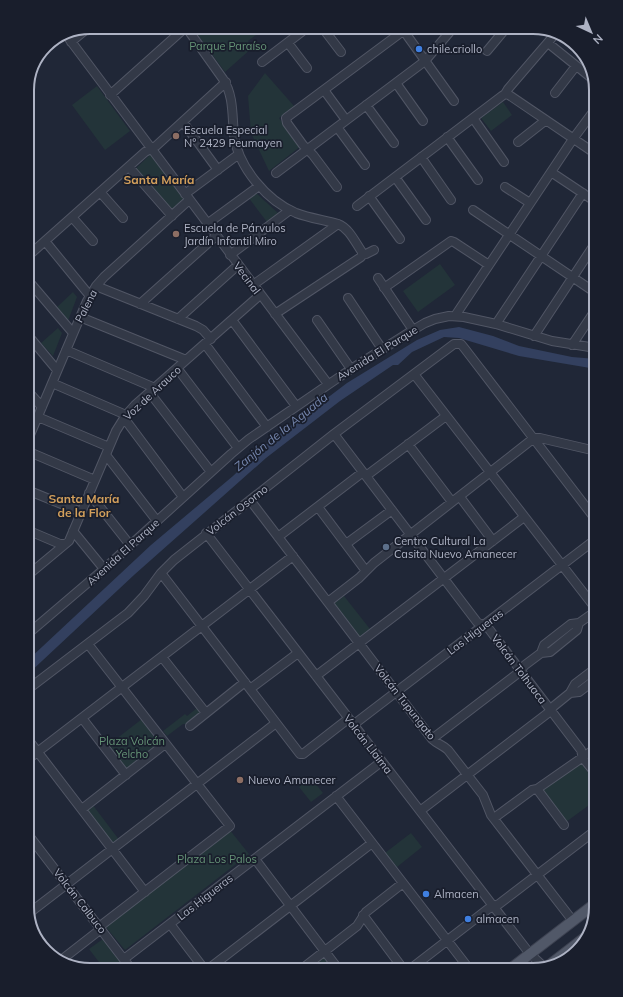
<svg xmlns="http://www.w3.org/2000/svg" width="623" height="997" font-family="Mulish,sans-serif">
  <rect width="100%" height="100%" fill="#202737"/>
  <!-- green -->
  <path fill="#233439" d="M192 27H267L248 41 252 48 225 72Z
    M265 73 294 106 279 118 301 146 269 171 251 133 248 96Z
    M97 86 130 131 105 150 72 105Z
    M503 102 512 115 491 131 481 118Z
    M151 154 185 199 171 212 134 170Z
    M255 192 278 213 267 222 248 197Z
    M440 264 455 285 418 312 403 291Z
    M73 292 77 297 68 321 56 308Z
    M58 328 62 333 53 356 41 343Z
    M344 596 370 629 359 637 333 604Z
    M197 708 202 714 189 724H183L167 736 163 731 185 714 187 716Z
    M142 719 159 743V748L126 770 107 746Z
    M581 763 596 783V800L566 822 542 791Z
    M311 778 323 793 311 802 299 787Z
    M92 804 120 841 113 845 86 811Z
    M229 829 249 854 125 950 105 926Z
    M411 833 422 847 397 867 385 853Z
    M103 939 125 967 122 970H105L89 949Z
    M325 954 337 970H303Z"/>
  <!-- water -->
  <path fill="#33405f" d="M459 327 493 336 519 346 572 357 596 359V369L519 356 459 338 444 337 412 352 398 365H393L340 401 266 458 134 575 27 675V661L151 545 233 476 264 446 347 383 417 340 440 330Z"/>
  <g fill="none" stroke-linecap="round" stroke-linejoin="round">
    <!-- minor casing -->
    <g stroke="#515665" stroke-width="10">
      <path id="minor" d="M186 27 223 79C234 96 232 116 234 135 238 167 267 201 296 213 309 218 324 220 338 224 349 228 355 242 362 252V255
        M322 27 341 52
        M369 27 371 30
        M401 27 454 101
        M67 36 328 384
        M71 42 88 28
        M288 43 307 68
        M548 43 594 80
        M487 51 507 27
        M262 62 308 27
        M396 83 423 121
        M324 90 346 120
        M555 93 576 66
        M505 94 509 95 596 154
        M110 95 186 27
        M366 105 394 143
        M473 118 504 162
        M183 122 218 170
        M337 127 365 165
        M447 137 478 180
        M518 142 546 120
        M421 157 451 200
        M129 167 172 216
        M551 172 596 202
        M276 173 425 61 454 27
        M395 177 426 220
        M337 187 313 155 303 145 287 123 286 118 403 31
        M505 187 530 203
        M100 192 123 218
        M185 194 239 154
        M369 196 400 239
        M357 206 502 96 505 94 508 89 556 33
        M473 210 596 293
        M72 217 93 241
        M207 224 259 186
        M45 241 90 296
        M230 255 290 210
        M27 257 145 152 156 146 226 82
        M378 278 413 330
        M27 279 73 333
        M253 285 338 224
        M96 286 196 326 203 330 211 339
        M384 288 451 241 454 242 489 265
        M348 298 382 349
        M140 304 216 236
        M275 314 361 257 362 255 366 254 374 250
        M455 316 573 139 596 108
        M80 317 186 360
        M178 319 238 265
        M232 320 296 406
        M317 320 351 369
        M496 324 583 193
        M27 334 57 370
        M534 336 596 242
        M205 344 267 427
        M572 345 596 309
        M66 350 155 388
        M177 368 238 448
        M414 374 596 609
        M52 383 126 415
        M27 390 42 407
        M150 393 211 472
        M38 417 109 447
        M124 418 183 497
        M334 434 477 622 489 629 581 750 583 758 596 774
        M27 442 87 301 96 286 104 277 189 200
        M408 444 452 502
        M27 451 95 480
        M106 455 157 521
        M366 476 446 416
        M27 490 81 512
        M89 493 130 545
        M460 497 493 541
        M250 500 432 739C437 744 443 745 448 750L483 795 491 815 573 921
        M318 507 366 571
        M27 530 60 544H64
        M73 531 104 569
        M206 533 434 829 530 954 544 967
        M278 537 363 472
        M346 544 392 510
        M161 573 300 754H303L348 719
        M27 576 69 541 116 431 126 415 135 405 260 295
        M328 602 359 578 374 563 534 438H540L596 451
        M29 633 104 569 231 454 249 439 351 369 413 330 425 323 435 319 449 316 464 317 496 324 552 341 596 348
        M88 644 230 826 99 927
        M541 653 550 652 577 630 579 623 596 611
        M162 657 206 713
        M316 676 524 517
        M250 689 298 653
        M27 690 128 613 144 596 161 573 174 560 334 434 454 344H461L465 349 596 520
        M570 693 575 684 596 668
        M82 718 126 775
        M353 725 596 539
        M190 726 245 682
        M27 738 145 892
        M432 739 517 674 525 665 541 653 544 645 571 624 579 623
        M27 760 293 556
        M537 789 564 825
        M336 796 470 970
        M82 809 165 744
        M420 811 548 713 554 706 570 693 579 692 596 679
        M494 818 532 790 537 789 596 748
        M27 833 132 970
        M255 859 339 970
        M28 914 276 723
        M363 915 404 970
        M170 924 205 970
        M124 959 381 762
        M60 961 101 929
        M207 970 372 843
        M300 970 303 968 357 926 366 912 403 883
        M409 970 488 909 499 904 596 830"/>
    </g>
    <!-- major casing -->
    <g stroke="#3d4251" stroke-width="12">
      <path id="major" d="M547 967 587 936
        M509 970 596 903"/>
    </g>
    <!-- minor -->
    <use href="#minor" stroke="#333947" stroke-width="8"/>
    <!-- major -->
    <use href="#major" stroke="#515868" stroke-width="10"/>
  </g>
  <!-- markers -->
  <g fill="#3f7fe0" stroke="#191e2c" stroke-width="1.5">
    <circle cx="419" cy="49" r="4"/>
    <circle cx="426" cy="894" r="4"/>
    <circle cx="468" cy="919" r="4"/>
  </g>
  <g fill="#8d6e63" stroke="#191e2c" stroke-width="1.5">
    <circle cx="176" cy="136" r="4"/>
    <circle cx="176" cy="234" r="4"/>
    <circle cx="240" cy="780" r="4"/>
  </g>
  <circle fill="#5c6f8a" stroke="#191e2c" stroke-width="1.5" cx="386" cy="547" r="4"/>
  <g text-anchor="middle" stroke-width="3.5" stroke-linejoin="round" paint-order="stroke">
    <!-- park labels -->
    <g font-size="11" fill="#669477" stroke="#191e2c">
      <text x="228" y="50">Parque Paraíso</text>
      <text x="132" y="745">Plaza Volcán<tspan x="132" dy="13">Yelcho</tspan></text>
      <text x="217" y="863">Plaza Los Palos</text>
    </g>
    <!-- poi labels -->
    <g font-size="11" fill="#aeb3c4" stroke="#191e2c" text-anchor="start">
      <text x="427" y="53">chile.criollo</text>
      <text x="184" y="134">Escuela Especial<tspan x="184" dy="13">N° 2429 Peumayen</tspan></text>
      <text x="184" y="232">Escuela de Párvulos<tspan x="184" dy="13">Jardín Infantil Miro</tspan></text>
      <text x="394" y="545">Centro Cultural La<tspan x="394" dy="13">Casita Nuevo Amanecer</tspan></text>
      <text x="248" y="784">Nuevo Amanecer</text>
      <text x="434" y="898">Almacen</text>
      <text x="476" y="923">almacen</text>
    </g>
    <!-- street labels -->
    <g font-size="11" fill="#aeb3c4" stroke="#191e2c">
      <text transform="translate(247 278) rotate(53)" y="4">Vecinal</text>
      <text transform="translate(86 306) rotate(-63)" y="4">Palena</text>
      <text transform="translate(377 353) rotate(-32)" y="4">Avenida El Parque</text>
      <text transform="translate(152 393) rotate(-43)" y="4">Voz de Arauco</text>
      <text transform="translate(237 510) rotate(-38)" y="4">Volcán Osorno</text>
      <text transform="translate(123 552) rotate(-42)" y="4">Avenida El Parque</text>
      <text transform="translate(475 632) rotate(-37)" y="4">Las Higueras</text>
      <text transform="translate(519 669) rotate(53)" y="4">Volcán Tolhuaca</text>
      <text transform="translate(405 702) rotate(52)" y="4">Volcán Tupungato</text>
      <text transform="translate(368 744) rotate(52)" y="4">Volcán Llaima</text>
      <text transform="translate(205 897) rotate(-38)" y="4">Las Higueras</text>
      <text transform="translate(80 901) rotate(52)" y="4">Volcán Calbuco</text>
    </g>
    <!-- neighbourhood labels -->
    <g font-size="12" font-weight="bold" fill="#d29f5b" stroke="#191e2c">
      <text x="159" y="184">Santa María</text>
      <text x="84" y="503">Santa María<tspan x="84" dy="14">de la Flor</tspan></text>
    </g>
    <!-- water labels -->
    <g font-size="12" font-style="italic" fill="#7586ad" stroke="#191e2c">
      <text transform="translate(281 432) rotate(-39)" y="4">Zanjón de la Aguada</text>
    </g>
  </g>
  <!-- crop -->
  <path d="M0 0H623V997H0ZM90 34H533A56 56 0 0 1 589 90V907A56 56 0 0 1 533 963H90A56 56 0 0 1 34 907V90A56 56 0 0 1 90 34Z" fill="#191e2c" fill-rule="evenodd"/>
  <path fill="none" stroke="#aeb3c4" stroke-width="2" d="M90 34H533A56 56 0 0 1 589 90V907A56 56 0 0 1 533 963H90A56 56 0 0 1 34 907V90A56 56 0 0 1 90 34Z"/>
  <!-- north arrow -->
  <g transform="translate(591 32) rotate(136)" stroke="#191e2c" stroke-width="3" paint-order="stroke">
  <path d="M0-3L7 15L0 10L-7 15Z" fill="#aeb3c4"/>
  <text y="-6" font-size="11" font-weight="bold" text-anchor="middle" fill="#aeb3c4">N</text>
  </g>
</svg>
